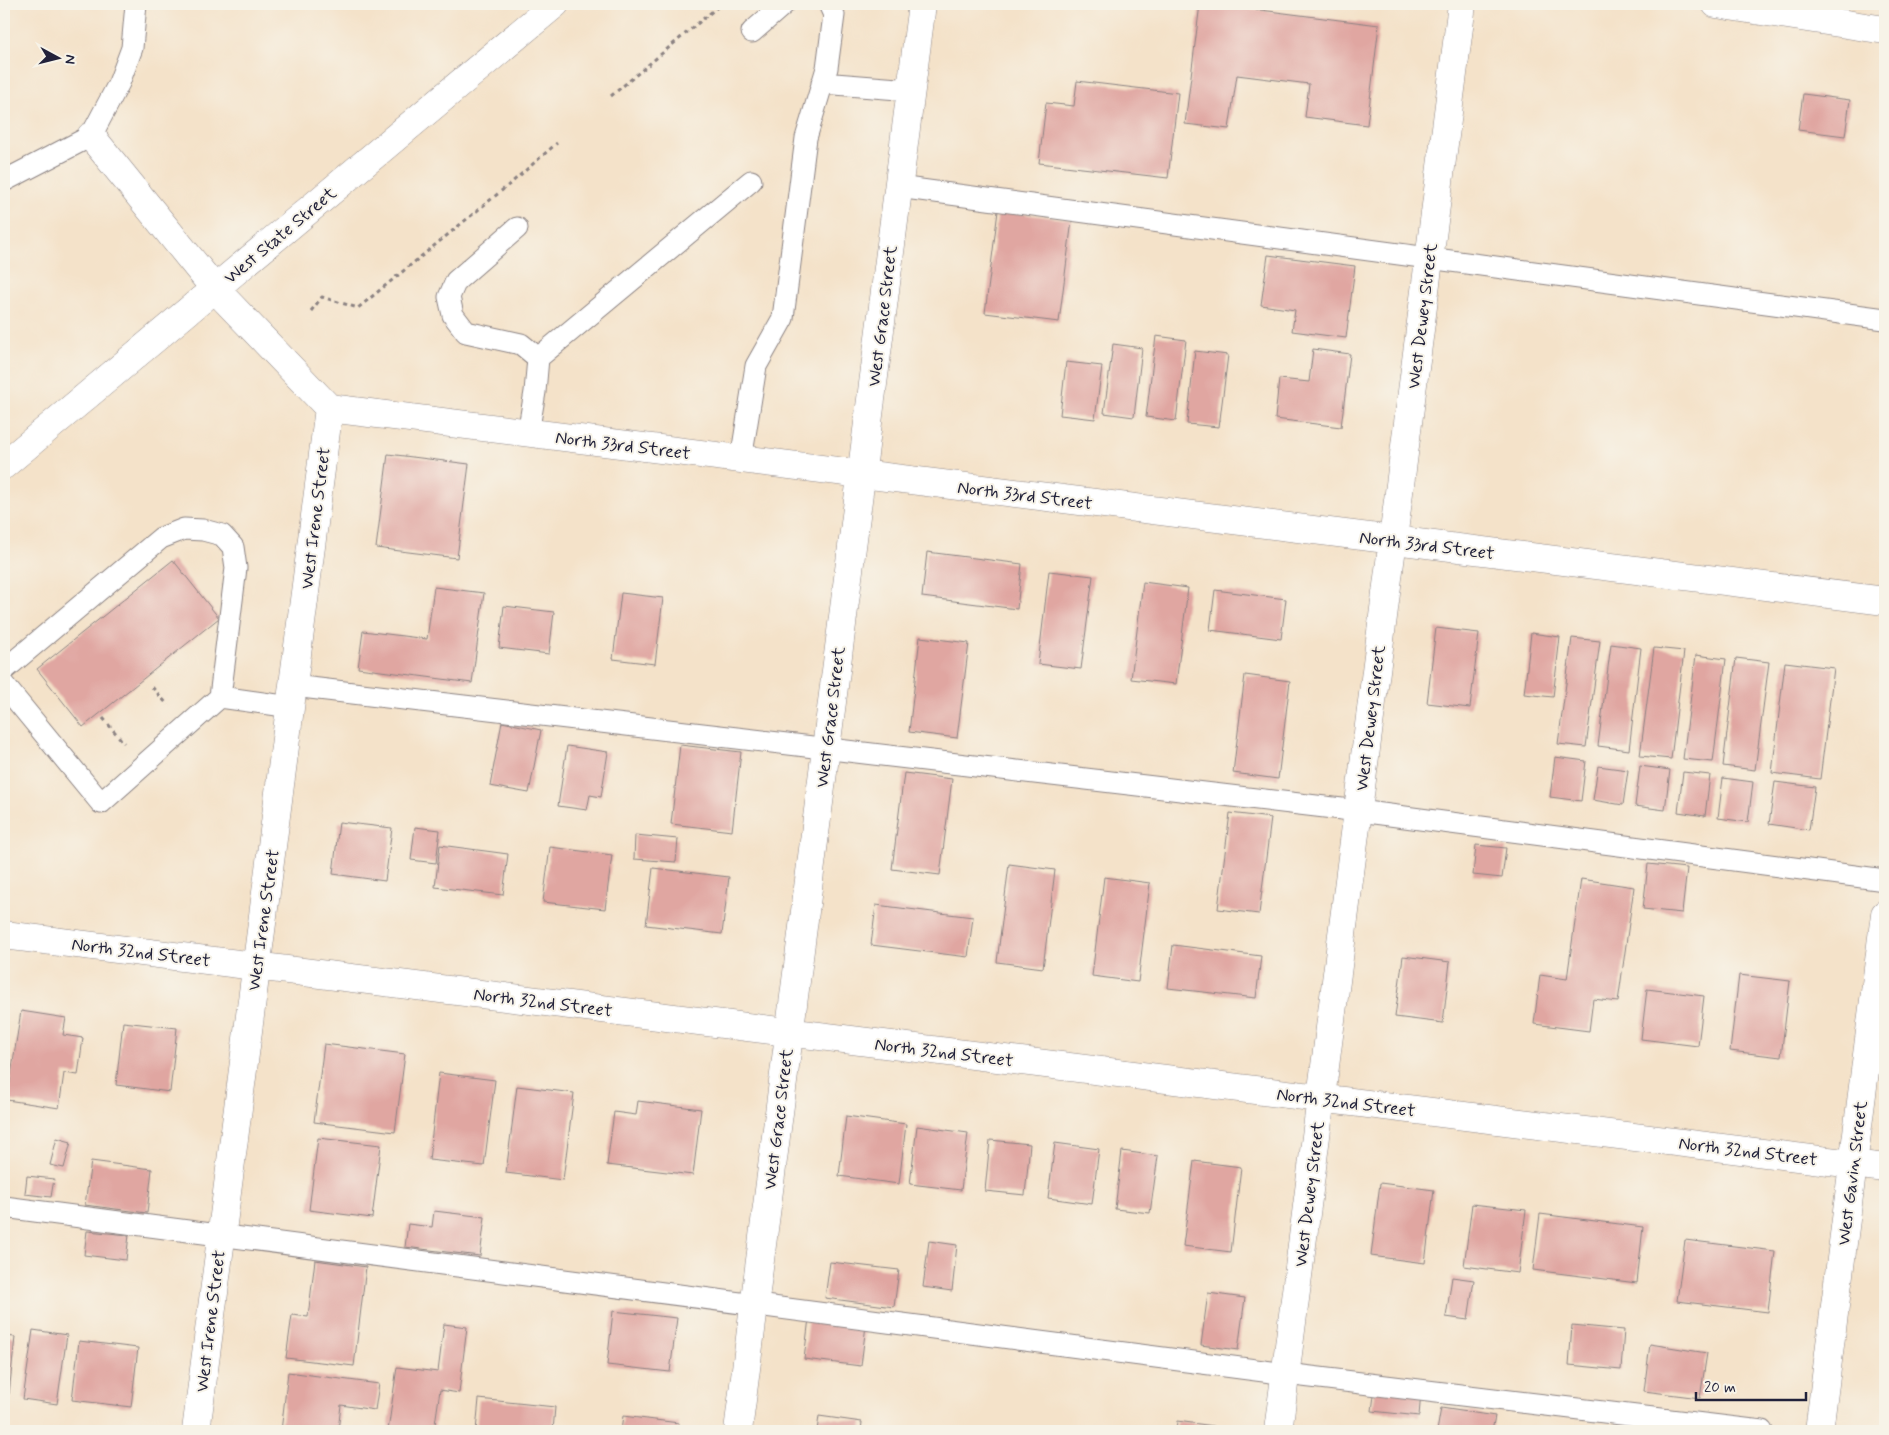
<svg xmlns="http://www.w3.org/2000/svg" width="1889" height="1435" font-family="Mynerve,sans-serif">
  <rect width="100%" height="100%" fill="#f7f3e8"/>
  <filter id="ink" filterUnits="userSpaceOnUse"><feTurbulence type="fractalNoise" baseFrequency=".02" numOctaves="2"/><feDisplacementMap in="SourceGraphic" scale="10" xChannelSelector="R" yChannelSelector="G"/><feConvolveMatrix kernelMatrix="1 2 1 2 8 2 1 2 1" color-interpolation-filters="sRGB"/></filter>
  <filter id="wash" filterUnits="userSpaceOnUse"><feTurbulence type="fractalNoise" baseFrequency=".0096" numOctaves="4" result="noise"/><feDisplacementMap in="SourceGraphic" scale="20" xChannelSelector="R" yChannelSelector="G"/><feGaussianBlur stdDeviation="1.12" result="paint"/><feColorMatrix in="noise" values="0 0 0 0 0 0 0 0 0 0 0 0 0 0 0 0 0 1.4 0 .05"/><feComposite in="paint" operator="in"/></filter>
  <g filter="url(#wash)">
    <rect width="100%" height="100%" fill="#f4e2c9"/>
    <g id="blocks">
      <!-- building -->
      <path fill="#e0a6a1" d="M1200 4H1213L1379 25 1367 125 1305 117 1309 84 1237 75 1229 129 1185 124Z
        M1077 81 1178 93 1168 178 1039 163 1046 103 1074 106Z
        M1803 94 1850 100 1845 136 1798 130Z
        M998 211 1072 220 1059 322 985 313Z
        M1268 255 1355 266 1346 338 1292 331 1295 310 1261 305Z
        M1156 336 1186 340 1176 421 1146 417Z
        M1113 344 1142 348 1134 417 1104 413Z
        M1313 349 1350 354 1341 427 1275 419 1279 379 1309 382Z
        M1195 351 1228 355 1219 427 1187 424Z
        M1066 362 1102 366 1095 419 1060 415Z
        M388 454 469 464 457 558 376 548Z
        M927 552 1022 564 1017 609 922 597Z
        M173 560 219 618 83 727 37 669Z
        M1049 571 1093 576 1081 669 1038 664Z
        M1143 582 1188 588 1176 684 1131 679Z
        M434 587 484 593 472 683 358 668 363 631 427 639Z
        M1215 590 1286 599 1281 639 1210 630Z
        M621 593 663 598 655 664 613 659Z
        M504 606 554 612 549 654 499 648Z
        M1436 628 1479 633 1470 708 1427 703Z
        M1531 633 1560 637 1553 697 1524 694Z
        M920 637 969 643 957 738 909 732Z
        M1572 638 1600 641 1586 747 1558 744Z
        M1611 644 1641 648 1629 750 1598 746Z
        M1654 648 1684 651 1671 759 1640 756Z
        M1696 655 1726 659 1713 762 1683 759Z
        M1736 658 1769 662 1755 770 1723 766Z
        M1785 662 1834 668 1820 779 1772 773Z
        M1245 675 1290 681 1278 779 1233 773Z
        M502 722 541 730 529 793 490 786Z
        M680 745 741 752 732 831 671 824Z
        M567 746 608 752 601 797 590 795 587 810 558 806Z
        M1555 757 1586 761 1581 801 1550 797Z
        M1598 766 1628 770 1623 805 1593 800Z
        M1640 766 1670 770 1665 810 1635 806Z
        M1683 772 1710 775 1705 816 1678 812Z
        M904 773 952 779 940 875 892 869Z
        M1723 778 1753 782 1748 822 1718 818Z
        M1775 782 1815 787 1809 830 1769 824Z
        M1230 813 1271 818 1259 914 1218 909Z
        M339 822 392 828 385 881 333 874Z
        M415 827 440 830 436 863 411 860Z
        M635 835 678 839 676 862 634 859Z
        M440 845 508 854 503 895 435 887Z
        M1476 845 1506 848 1502 878 1473 875Z
        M550 847 612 855 605 909 543 902Z
        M1009 864 1055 870 1043 968 997 962Z
        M1648 864 1687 868 1682 913 1643 909Z
        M653 868 729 877 722 934 646 925Z
        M1104 877 1150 883 1138 982 1092 976Z
        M1581 879 1634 887 1618 1002 1593 999 1589 1031 1534 1024 1540 975 1567 979Z
        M876 905 973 917 968 957 871 945Z
        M1173 945 1261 956 1256 998 1168 988Z
        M1403 956 1450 962 1443 1023 1395 1017Z
        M1739 975 1790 981 1781 1057 1730 1051Z
        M1647 989 1704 996 1698 1046 1641 1039Z
        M21 1011 66 1018 63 1035 83 1038 78 1075 64 1073 59 1108 7 1100Z
        M123 1022 177 1028 170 1092 116 1085Z
        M324 1044 405 1054 395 1132 314 1122Z
        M439 1073 495 1080 484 1166 429 1160Z
        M517 1086 574 1093 563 1180 506 1173Z
        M638 1101 701 1109 693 1175 607 1165 614 1112 636 1115Z
        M846 1116 906 1124 899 1184 839 1176Z
        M917 1126 968 1133 961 1190 910 1184Z
        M57 1138 71 1142 64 1168 50 1165Z
        M318 1138 381 1145 372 1218 309 1210Z
        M990 1140 1030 1144 1025 1195 985 1191Z
        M1055 1143 1099 1149 1092 1204 1048 1198Z
        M1122 1151 1158 1156 1150 1213 1115 1209Z
        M91 1161 152 1169 147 1213 85 1205Z
        M1194 1161 1241 1167 1231 1252 1183 1246Z
        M27 1176 54 1179 51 1197 25 1194Z
        M1380 1183 1434 1190 1425 1263 1371 1256Z
        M1472 1204 1526 1210 1518 1273 1464 1266Z
        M434 1211 485 1217 480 1256 405 1247 408 1224 432 1227Z
        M1540 1214 1643 1227 1637 1283 1533 1270Z
        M87 1231 129 1235 126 1260 84 1255Z
        M1685 1240 1775 1251 1768 1312 1677 1301Z
        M929 1241 957 1245 952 1291 923 1287Z
        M315 1260 366 1267 354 1366 286 1358 292 1315 308 1317Z
        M830 1262 899 1270 894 1307 825 1298Z
        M1452 1277 1474 1280 1468 1320 1446 1317Z
        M1208 1293 1245 1298 1238 1350 1201 1345Z
        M613 1311 677 1318 670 1372 607 1365Z
        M809 1318 866 1325 861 1366 804 1359Z
        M444 1324 467 1327 459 1393 440 1390 434 1431H388L397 1367 438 1372Z
        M1572 1325 1624 1330 1621 1370 1569 1365Z
        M33 1330 67 1335 57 1404 23 1399Z
        M4 1336 15 1337 9 1394 4 1393Z
        M79 1341 138 1348 131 1407 72 1400Z
        M1650 1344 1707 1353 1700 1398 1644 1391Z
        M288 1372 379 1384 375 1410 341 1405 338 1431H281Z
        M1375 1387 1421 1392 1419 1416 1372 1411Z
        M479 1399 555 1407 553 1431H476Z
        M1441 1408 1495 1416 1492 1431H1437Z
        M623 1416 679 1423 678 1431H621Z
        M819 1416 862 1422 861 1431H817Z
        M1177 1421 1214 1426 1213 1431H1176Z"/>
    </g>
  </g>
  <g filter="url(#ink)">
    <use href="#blocks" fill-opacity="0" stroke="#8b8282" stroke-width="1"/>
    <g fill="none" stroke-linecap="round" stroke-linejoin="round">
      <!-- lane casing -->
      <g stroke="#8b8282" stroke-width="23">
        <path id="lane" d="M752 32 784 4
          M822 83 911 90
          M4 181 91 136 119 83 132 48 136 4
          M898 187 1885 319
          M517 228 456 281 449 297 453 315 466 332 521 344 538 358
          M528 433 535 392 538 358 751 181
          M741 460 756 366 783 318 806 138 827 68 834 15 829 4
          M4 670 161 538 184 529 203 530 222 535 233 547 236 568 220 697
          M4 685 101 803 220 697 291 707
          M293 686 1359 811 1885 880
          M4 1207 1286 1374 1762 1431"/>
      </g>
      <!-- street casing -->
      <g stroke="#8b8282" stroke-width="29">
        <path id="street" d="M1716 4 1885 30
          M91 136 215 289 329 408 1885 601
          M4 935 1885 1168
          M196 1431 329 408
          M738 1431 922 4
          M1278 1431 1462 4
          M1819 1431 1885 914"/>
      </g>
      <!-- secondary casing -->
      <g stroke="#8b8282" stroke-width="29">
        <path id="secondary" d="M4 465 555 4"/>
      </g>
      <!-- path -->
      <path stroke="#8b8282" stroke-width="3" stroke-dasharray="4 4" stroke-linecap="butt" d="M611 96 721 4
        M311 311 322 297 358 308 511 183 557 143
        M152 687 168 705
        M103 718 124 743"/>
      <!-- lane -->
      <use href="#lane" stroke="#fff" stroke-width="21"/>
      <!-- street -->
      <use href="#street" stroke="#fff" stroke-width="28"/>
      <!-- secondary -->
      <use href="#secondary" stroke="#fff" stroke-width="28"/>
    </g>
  </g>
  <g text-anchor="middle" stroke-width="4" stroke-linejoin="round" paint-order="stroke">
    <!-- street labels -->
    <g font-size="18" fill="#22223b" stroke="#f7f3e8">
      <text transform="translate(280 235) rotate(-40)" y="6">West State Street</text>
      <text transform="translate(882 316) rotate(-83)" y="6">West Grace Street</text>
      <text transform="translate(1422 316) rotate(-83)" y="6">West Dewey Street</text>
      <text transform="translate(623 445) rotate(7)" y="6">North 33rd Street</text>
      <text transform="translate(1025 495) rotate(7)" y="6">North 33rd Street</text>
      <text transform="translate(315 518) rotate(-83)" y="6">West Irene Street</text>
      <text transform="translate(1427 545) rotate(7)" y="6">North 33rd Street</text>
      <text transform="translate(830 717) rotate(-83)" y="6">West Grace Street</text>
      <text transform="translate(1370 718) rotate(-83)" y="6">West Dewey Street</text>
      <text transform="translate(263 920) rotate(-82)" y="6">West Irene Street</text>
      <text transform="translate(141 952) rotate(7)" y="6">North 32nd Street</text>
      <text transform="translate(543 1002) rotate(7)" y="6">North 32nd Street</text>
      <text transform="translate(944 1052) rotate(7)" y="6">North 32nd Street</text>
      <text transform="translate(1346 1102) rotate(7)" y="6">North 32nd Street</text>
      <text transform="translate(778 1119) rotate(-83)" y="6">West Grace Street</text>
      <text transform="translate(1748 1151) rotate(7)" y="6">North 32nd Street</text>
      <text transform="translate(1852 1173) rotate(-83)" y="6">West Gavin Street</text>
      <text transform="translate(1309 1194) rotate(-83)" y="6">West Dewey Street</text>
      <text transform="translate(210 1321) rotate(-83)" y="6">West Irene Street</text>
    </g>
  </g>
  <!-- margin -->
  <rect width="1889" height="1435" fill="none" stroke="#f7f3e8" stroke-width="20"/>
  <!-- north arrow -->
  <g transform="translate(58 58) rotate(97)" stroke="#f7f3e8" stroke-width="4" paint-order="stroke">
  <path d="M0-4L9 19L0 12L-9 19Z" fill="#22223b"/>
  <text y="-8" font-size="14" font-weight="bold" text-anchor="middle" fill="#22223b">N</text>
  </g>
  <!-- scale -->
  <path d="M1696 1392v8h110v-8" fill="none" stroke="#22223b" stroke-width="2.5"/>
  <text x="1704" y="1392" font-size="15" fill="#22223b" stroke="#f7f3e8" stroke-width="4" paint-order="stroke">20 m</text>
</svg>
